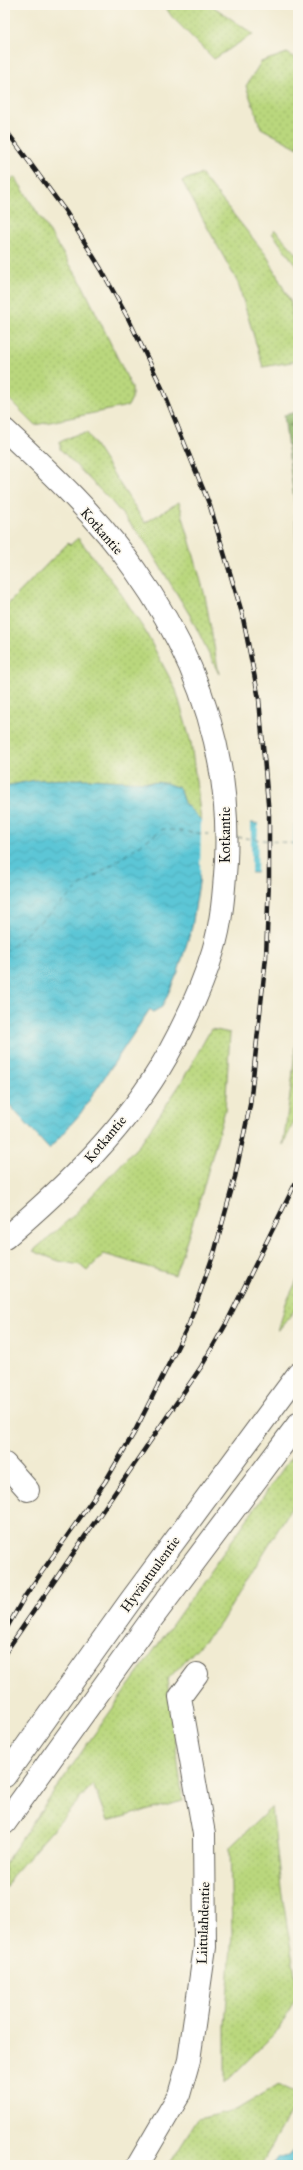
<svg xmlns="http://www.w3.org/2000/svg" width="303" height="2170" font-family="'IM FELL Great Primer',serif">
  <defs>
    <pattern id="grass-dots" width="8" height="8" patternUnits="userSpaceOnUse"><rect width="8" height="8" fill="#b9d77d"/><path d="M2 2h.1M6 6h.1" fill="none" stroke="#9eb86b" stroke-width="1.8" stroke-linecap="round"/></pattern>
    <pattern id="forest-firs" width="22" height="20" patternUnits="userSpaceOnUse"><rect width="22" height="20" fill="#92b86c"/><path d="M5 1l3.5 6h-7zM16 11l3.5 6h-7z" fill="#769558"/></pattern>
    <pattern id="water-waves" width="16" height="10" patternUnits="userSpaceOnUse"><rect width="16" height="10" fill="#5bc6d6"/><path d="M0 5q4-4 8 0t8 0" fill="none" stroke="#4faab7"/></pattern>
  </defs>
  <rect width="100%" height="100%" fill="#fbf7ec"/>
  <filter id="ink" filterUnits="userSpaceOnUse"><feTurbulence type="fractalNoise" baseFrequency=".025" numOctaves="2"/><feDisplacementMap in="SourceGraphic" scale="8" xChannelSelector="R" yChannelSelector="G"/><feConvolveMatrix kernelMatrix="1 2 1 2 8 2 1 2 1" color-interpolation-filters="sRGB"/></filter>
  <filter id="wash" filterUnits="userSpaceOnUse"><feTurbulence type="fractalNoise" baseFrequency=".012" numOctaves="4" result="noise"/><feDisplacementMap in="SourceGraphic" scale="16" xChannelSelector="R" yChannelSelector="G"/><feGaussianBlur stdDeviation="0.9" result="paint"/><feColorMatrix in="noise" values="0 0 0 0 0 0 0 0 0 0 0 0 0 0 0 0 0 1.4 0 .05"/><feComposite in="paint" operator="in"/></filter>
  <g filter="url(#wash)">
    <rect width="100%" height="100%" fill="#f1ebd2"/>
    <!-- grass -->
    <path fill="url(#grass-dots)" stroke="#6a7a4c" d="M164 5H211L253 34 214 59 172 17Z
      M287 53 298 60V148L261 128 246 86 261 62Z
      M201 174 267 256 291 303 297 361 263 367 238 283 182 181Z
      M15 177 82 284 132 388V398L128 406 35 425 5 395V185Z
      M275 230 298 255V268L272 233Z
      M87 433 145 523 179 502 205 596 219 674 191 617 144 540 111 501 60 449V442L75 435Z
      M78 538 116 586 145 631 176 690 191 743 201 820 184 803 179 788C159 780 139 782 118 781 80 779 43 779 5 786V607L68 543 70 545Z
      M298 1013V1113L283 1145 292 1081Z
      M211 1029 230 1033 225 1110 199 1203 175 1275 104 1254 87 1271 80 1265 59 1261 33 1251 73 1216 140 1144 181 1083Z
      M298 1278V1306L278 1331 286 1303Z
      M292 1456 298 1475V1497L220 1624 167 1680 183 1801 107 1821 93 1784 14 1874 5 1888V1863L83 1750Z
      M272 1807 281 1888 298 1993 279 2029 225 2083V2025L232 1934 230 1847Z
      M278 2085 298 2094V2099L261 2165H169L198 2119 236 2110Z"/>
    <!-- forest -->
    <path fill="url(#forest-firs)" stroke="#576a44" d="M298 412V585L295 508 284 415Z"/>
    <!-- water -->
    <path fill="url(#water-waves)" stroke="#3c7179" d="M86 779 166 783 179 788 184 803 201 820 298 826V869L259 870 256 873 201 870 192 927 178 972 162 1007 153 1012 150 1009 80 1114 49 1149 5 1100V786L36 780Z
      M298 2144V2165H272L277 2158 288 2155Z"/>
    <!-- pier -->
    <path fill="#f1ebd2" d="M201 817 251 821V874L203 872 202 880H200Z
      M258 822 294 824 293 871H260L257 874Z"/>
    <g fill="none" stroke-linecap="round" stroke-linejoin="round">
      <!-- ferry -->
      <path stroke="#356066" stroke-width="1" stroke-dasharray="5 4" stroke-linecap="butt" d="M236 837 298 844
        M5 952 82 885 163 829 215 835"/>
    </g>
  </g>
  <g filter="url(#ink)">
    <g fill="none" stroke-linecap="round" stroke-linejoin="round">
      <!-- minor casing -->
      <g stroke="#67645c" stroke-width="24">
        <path id="minor" d="M5 430C51 473 99 518 135 570 197 657 231 754 226 861 224 891 222 922 213 951 202 988 185 1023 167 1056 127 1127 66 1186 5 1238
          M5 1464 28 1490
          M138 2165 179 2095 189 2060 205 1947 204 1834 180 1697 197 1674"/>
      </g>
      <!-- highway casing -->
      <g stroke="#67645c" stroke-width="24">
        <path id="highway" d="M5 1776 128 1604 298 1374
          M5 1823 151 1620 298 1424"/>
      </g>
      <!-- minor -->
      <use href="#minor" stroke="#fff" stroke-width="22"/>
      <!-- highway -->
      <use href="#highway" stroke="#fff" stroke-width="22"/>
      <!-- rail casing -->
      <g stroke="#1c1c1c" stroke-width="4.5">
        <path id="rail" d="M5 129 66 212 101 269 129 320 162 388 210 506 242 613 259 699 269 815V880L266 957 250 1105 235 1177 215 1250 189 1324 134 1433 105 1482 25 1596 5 1631
          M5 1653 201 1367 226 1324 298 1178"/>
      </g>
      <!-- rail -->
      <use href="#rail" stroke="#fbf7ec" stroke-width="3" stroke-dasharray="9" stroke-linecap="butt"/>
    </g>
  </g>
  <g text-anchor="middle" stroke-width="3.5" stroke-linejoin="round" paint-order="stroke">
    <!-- street labels -->
    <g font-size="14" fill="#1c1c1c" stroke="#fbf7ec">
      <text transform="translate(102 531) rotate(49)" y="5">Kotkantie</text>
      <text transform="translate(225 835) rotate(-90)" y="5">Kotkantie</text>
      <text transform="translate(105 1139) rotate(-50)" y="5">Kotkantie</text>
      <text transform="translate(150 1574) rotate(-54)" y="5">Hyväntuulentie</text>
      <text transform="translate(203 1923) rotate(-88)" y="5">Liitulahdentie</text>
    </g>
  </g>
  <!-- margin -->
  <rect width="303" height="2170" fill="none" stroke="#fbf7ec" stroke-width="20"/>
</svg>
